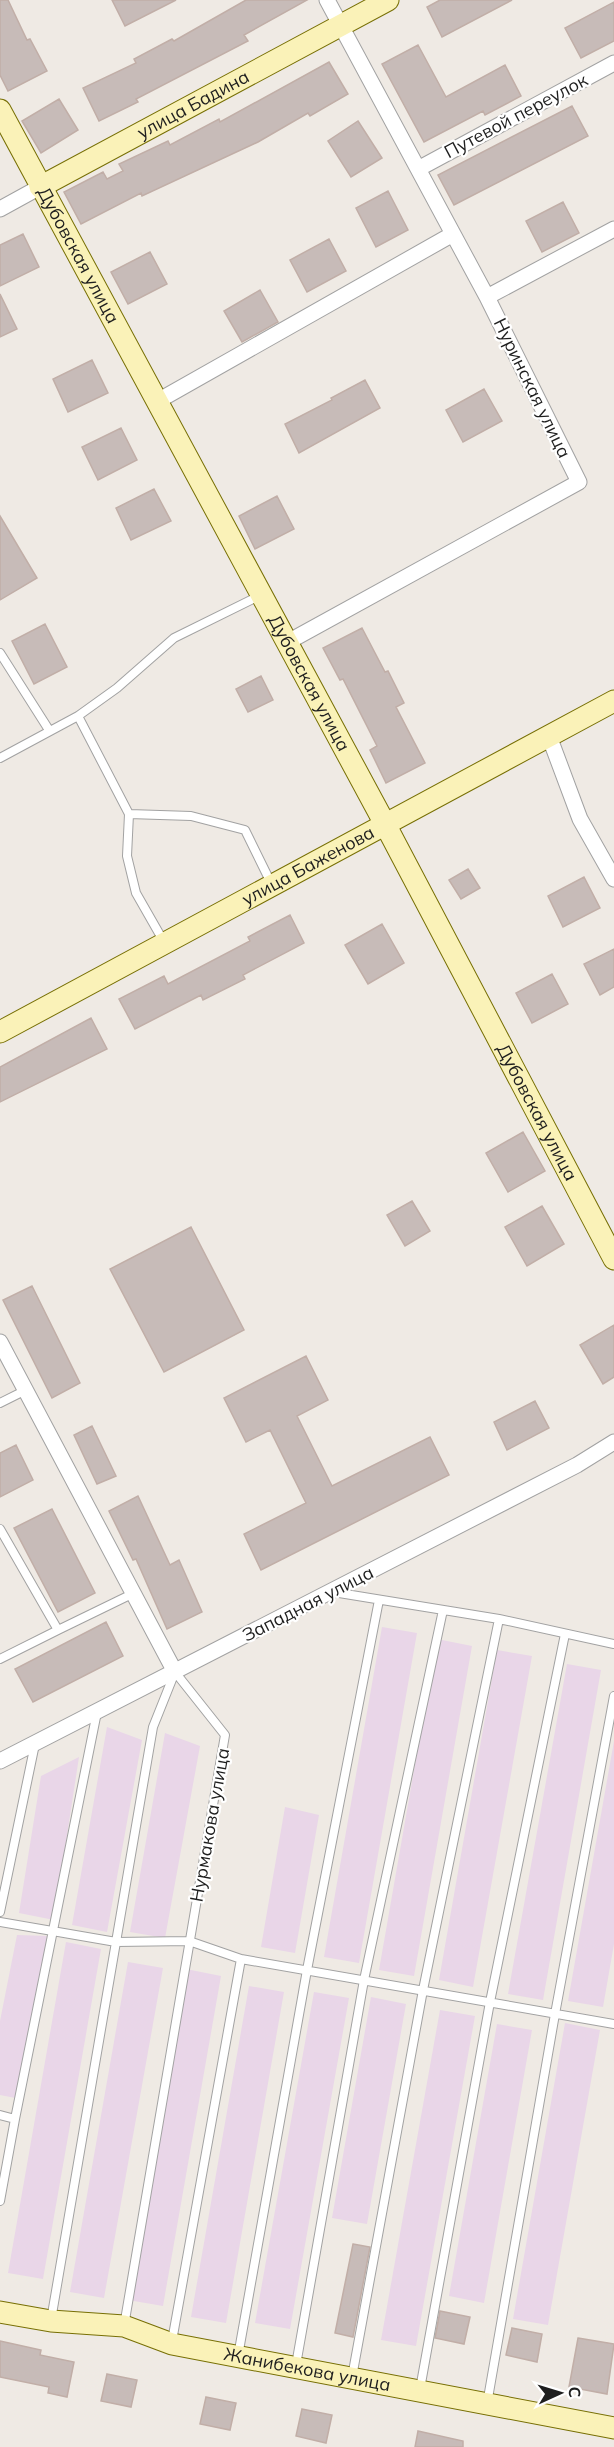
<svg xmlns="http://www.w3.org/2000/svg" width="614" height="2447" font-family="Mulish,sans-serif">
  <rect width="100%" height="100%" fill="#efeae4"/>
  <!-- industrial -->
  <path fill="#e9d6e8" d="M382 1627 417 1633 359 1963 324 1957Z
    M437 1639 472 1646 414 1976 379 1970Z
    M497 1650 532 1656 473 1987 439 1980Z
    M567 1664 601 1670 543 2000 508 1994Z
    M107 1727 142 1740 107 1932 72 1925Z
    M165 1733 200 1746 165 1938 130 1932Z
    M614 1741V1944L603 2007 568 2001Z
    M79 1757 54 1920 19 1913 41 1776Z
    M285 1807 319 1815 295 1953 261 1947Z
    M17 1935 47 1936 21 2099 0 2095V2021Z
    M66 1942 101 1949 43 2279 8 2273Z
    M128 1962 163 1968 104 2298 70 2292Z
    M186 1969 221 1976 163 2306 128 2300Z
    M249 1986 284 1992 226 2323 191 2317Z
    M314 1992 349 1998 290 2329 255 2323Z
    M371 1997 406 2004 367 2224 332 2218Z
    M440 2010 475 2016 416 2346 381 2340Z
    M565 2023 600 2030 548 2325 513 2319Z
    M497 2024 532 2030 484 2303 449 2296Z"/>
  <!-- building -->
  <path fill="#c7bbb8" stroke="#c1aea7" stroke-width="1.5" d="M0 0H8L27 40 30 39 47 71 8 91 0 75Z
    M112 0H176L125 26Z
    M246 0H307L244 35 248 41 136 99 138 102 99 121 83 88 136 63 134 59 172 39 174 41Z
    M440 0H512L442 37 427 7Z
    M614 2V41L581 58 565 28Z
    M418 45 446 97 505 65 521 96 485 115 483 111 424 142 382 64Z
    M329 62 348 94 310 116 308 113 258 142 142 196 141 193 81 224 64 192 103 172 107 179 123 171 119 164 168 141 170 145 219 119 220 122Z
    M59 99 78 130 41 153 22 121Z
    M572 106 588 136 454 205 438 175Z
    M358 121 382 158 351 177 328 141Z
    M388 191 408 230 376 247 356 208Z
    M563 202 579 233 542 252 526 221Z
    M23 234 39 267 0 286V245Z
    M329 239 346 271 307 292 290 260Z
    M150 252 167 284 128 304 111 272Z
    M260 290 278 322 242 342 224 311Z
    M0 294 17 329 0 337Z
    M92 360 108 393 68 412 53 379Z
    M365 380 380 408 299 453 285 424 332 400 331 398Z
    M484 389 502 421 463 442 446 410Z
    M121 428 137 460 98 480 82 447Z
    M154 489 171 521 131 540 116 508Z
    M277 496 294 529 255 549 239 516Z
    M0 516 37 578 0 600Z
    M45 624 67 667 34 684 12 641Z
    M362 628 385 672 388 671 404 703 396 707 425 763 386 783 370 750 377 746 343 679 340 680 323 648Z
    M261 676 273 700 248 712 236 689Z
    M468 869 480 888 461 899 449 880Z
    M584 877 600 908 563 927 548 896Z
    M290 915 304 943 243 975 245 979 203 1000 201 995 135 1029 119 999 164 976 168 984 250 941 248 937Z
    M382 924 404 963 368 984 345 945Z
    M614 949V987L600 995 584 964Z
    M552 974 568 1004 532 1023 516 993Z
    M91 1018 107 1049 0 1102V1067Z
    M523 1132 545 1171 508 1192 486 1153Z
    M412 1201 430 1231 405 1246 387 1215Z
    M542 1206 564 1244 527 1266 505 1227Z
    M191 1227 244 1330 164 1372 110 1269Z
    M32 1286 80 1383 52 1398 3 1300Z
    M614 1325V1377L603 1384 580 1345Z
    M306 1356 328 1400 297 1416 332 1486 430 1437 449 1475 261 1570 244 1534 306 1503 270 1430 246 1442 224 1398Z
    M535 1401 549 1428 507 1450 494 1422Z
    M92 1426 116 1476 97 1484 74 1435Z
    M16 1445 33 1480 0 1497V1453Z
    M138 1496 170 1565 179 1560 202 1612 167 1629 136 1559 133 1560 109 1511Z
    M52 1509 95 1593 58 1612 14 1528Z
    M106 1622 123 1656 33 1702 15 1669Z
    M353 2244 370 2247 353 2337 335 2333Z
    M440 2311 470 2317 464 2344 435 2338Z
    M512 2328 542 2334 537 2362 506 2355Z
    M578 2338 614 2344 607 2394 569 2387Z
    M0 2341 41 2350 40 2355 74 2362 67 2397 48 2393 49 2387 0 2377Z
    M107 2374 137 2380 131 2407 101 2401Z
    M206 2397 236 2403 230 2430 200 2424Z
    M302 2409 332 2415 326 2443 296 2436Z
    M418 2431 463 2441V2447H415Z"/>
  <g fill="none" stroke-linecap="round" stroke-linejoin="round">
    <!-- lane casing -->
    <g stroke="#a2a2a2" stroke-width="10">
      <path id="lane" d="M0 653 49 730
        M78 716 129 814 191 816 245 830 272 885
        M0 758 78 716 117 688 174 638 259 596
        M129 814 127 856 136 893 164 942
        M0 1403 26 1390
        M0 1529 58 1630 132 1594
        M333 1592 499 1619 614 1644
        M0 1659 58 1630
        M0 1912 35 1744
        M0 1922 116 1942 189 1941 241 1959 614 2024
        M0 2115 15 2119 0 2201
        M15 2119 97 1712
        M51 2320 153 1727 175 1672 225 1735 124 2326
        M172 2341 241 1959
        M238 2356 307 1970 379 1600
        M296 2365 364 1980 443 1610
        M352 2377 423 1990 499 1619
        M420 2389 490 2002 565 1634
        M487 2404 555 2014 614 1696"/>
    </g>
    <!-- street casing -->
    <g stroke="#a2a2a2" stroke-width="17">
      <path id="street" d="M418 169 614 63
        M0 209 40 187
        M487 297 614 229
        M156 402 453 234
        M286 643 579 482 487 297 327 0
        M549 736 580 819 614 879
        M0 1342 175 1672
        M0 1761 577 1465 614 1442"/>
    </g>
    <!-- secondary casing -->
    <g stroke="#776f04" stroke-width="23">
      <g id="secondary">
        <path id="s1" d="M0 110 385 824 614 1259"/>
        <path id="s2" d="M40 187 388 0"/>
        <path id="s3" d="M0 1032 614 701"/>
        <path id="s4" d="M0 2312 51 2321 124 2326 172 2344 614 2428"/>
      </g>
    </g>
    <!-- lane -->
    <use href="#lane" stroke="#fff" stroke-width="8"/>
    <!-- street -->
    <use href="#street" stroke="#fff" stroke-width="15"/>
    <!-- secondary -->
    <use href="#secondary" stroke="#faf2b8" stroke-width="21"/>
  </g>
  <g text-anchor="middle" stroke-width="4.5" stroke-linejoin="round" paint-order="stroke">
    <!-- street labels -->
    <g font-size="18" fill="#1e1e1e" stroke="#fff">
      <text dy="6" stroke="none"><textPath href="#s2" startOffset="174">улица Бадина</textPath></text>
      <text transform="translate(516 116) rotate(-28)" y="6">Путевой переулок</text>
      <text dy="6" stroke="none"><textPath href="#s1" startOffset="165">Дубовская улица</textPath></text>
      <text transform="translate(532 388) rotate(64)" y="6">Нуринская улица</text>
      <text dy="6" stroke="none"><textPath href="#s1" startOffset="651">Дубовская улица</textPath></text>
      <text dy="6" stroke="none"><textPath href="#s3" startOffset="350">улица Баженова</textPath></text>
      <text dy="6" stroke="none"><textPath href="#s1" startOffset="1137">Дубовская улица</textPath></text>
      <text transform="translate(308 1604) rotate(-27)" y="6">Западная улица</text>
      <text transform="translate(210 1825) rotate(-80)" y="6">Нурмакова улица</text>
      <text dy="6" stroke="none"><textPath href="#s4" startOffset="314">Жанибекова улица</textPath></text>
    </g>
  </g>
  <!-- north arrow -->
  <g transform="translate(560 2393) rotate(86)" stroke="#ffffff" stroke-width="4.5" paint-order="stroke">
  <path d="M0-4.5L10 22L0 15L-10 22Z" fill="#1e1e1e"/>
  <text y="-9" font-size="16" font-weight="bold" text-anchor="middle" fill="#1e1e1e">С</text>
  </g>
</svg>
